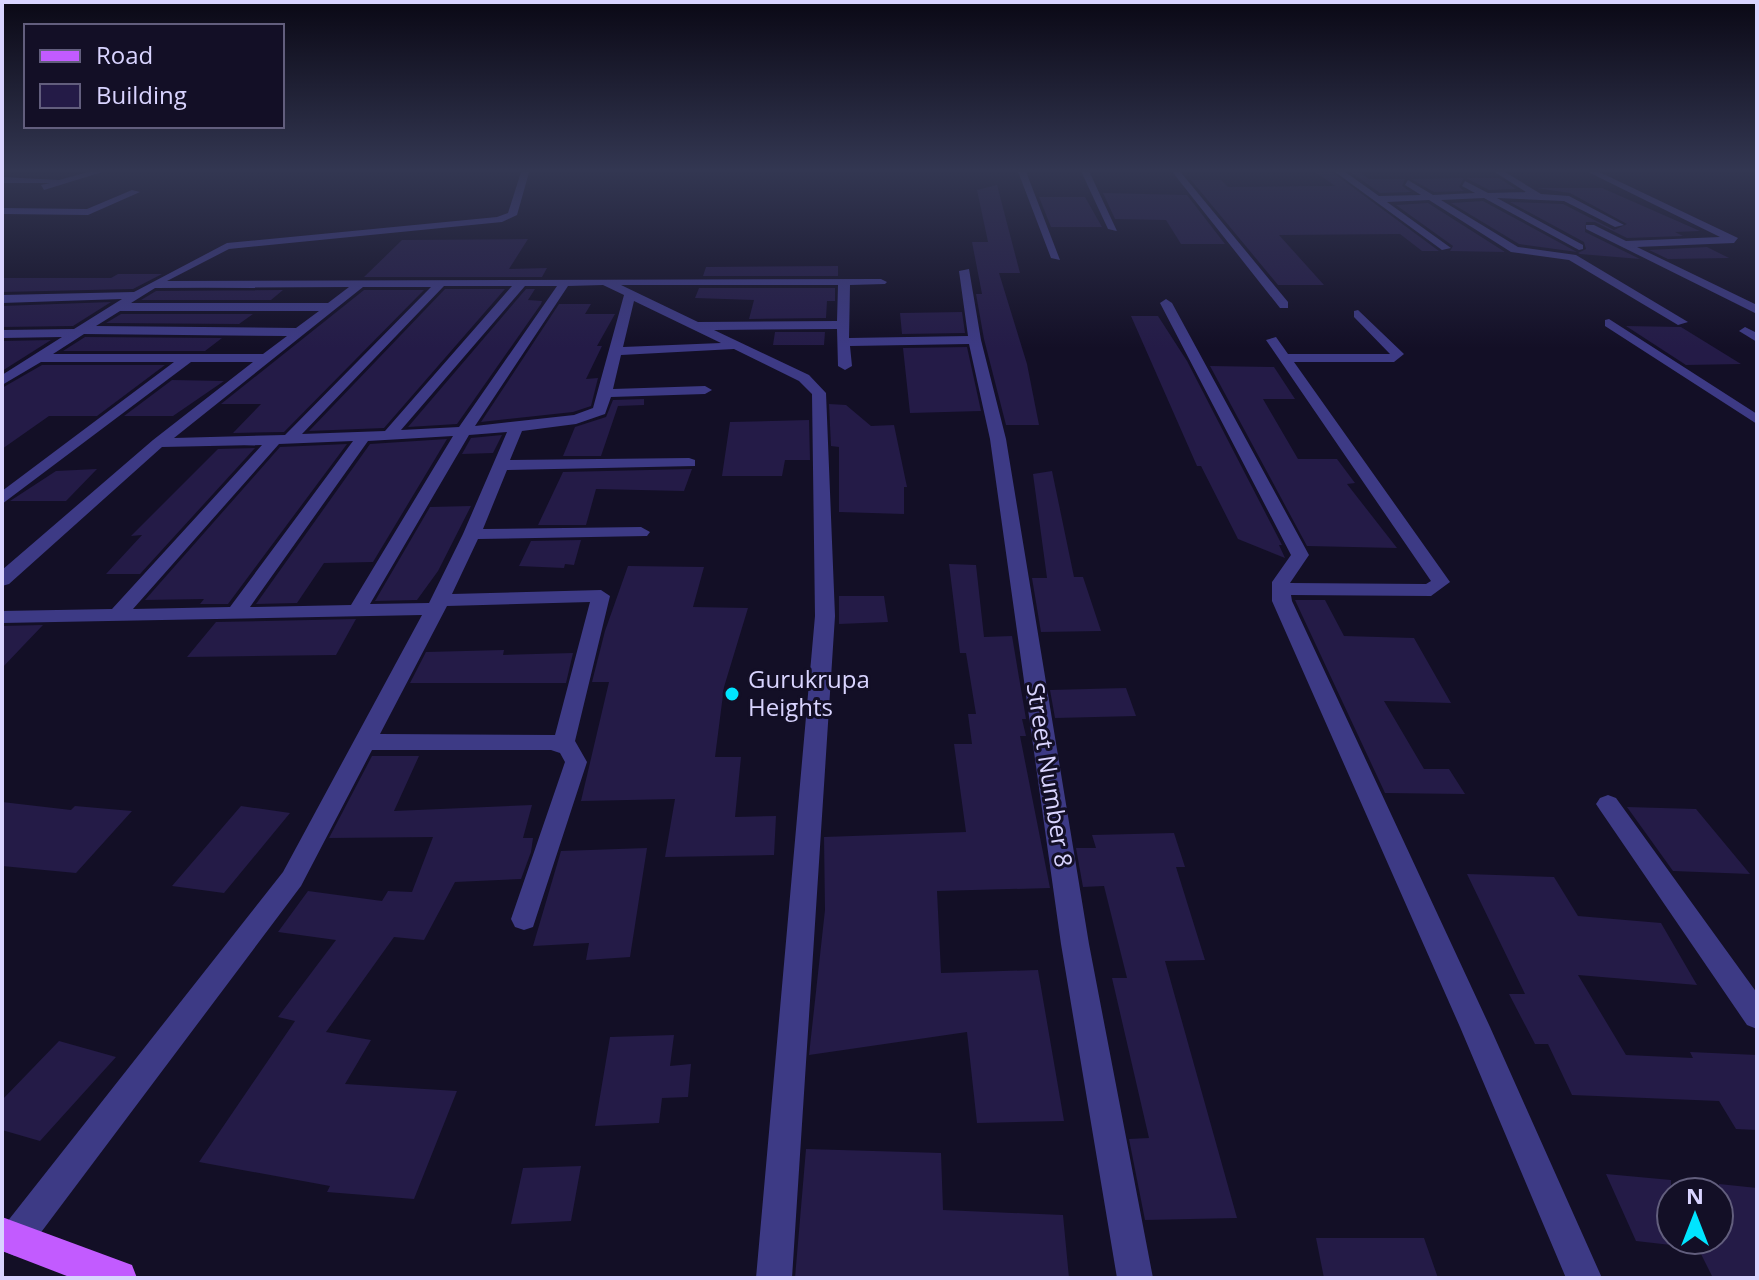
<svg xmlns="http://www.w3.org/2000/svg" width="1759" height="1280" font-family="'Open Sans',sans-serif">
  <rect width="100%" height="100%" fill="#130f26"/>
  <!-- building -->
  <path fill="#241b47" d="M1311 169H1328L1439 251H1422L1400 234 1279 235 1324 285H1278L1191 180H1221L1228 187 1335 186Z
    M1346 169H1356L1369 179H1405L1402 186 1411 192 1380 193Z
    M1464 178 1459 187 1464 191 1434 192 1411 179Z
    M1466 178H1499L1516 189 1489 190Z
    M997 185 1020 273H999L1027 364 1039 425H1006L984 339 976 294H982L972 242H988L977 190Z
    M1536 188H1602L1700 231 1675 232 1683 236 1627 238 1595 222H1586L1585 232 1640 259 1580 254 1578 253 1586 249 1584 242 1510 202 1563 204 1614 230 1627 224 1570 193Z
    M1103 193 1187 195 1225 244H1181L1166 220 1115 219Z
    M1039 197H1085L1102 227H1051Z
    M1483 201 1577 252 1519 244 1451 203Z
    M1428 203 1505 252 1450 251 1453 246 1396 205Z
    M528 239 509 269 547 268 542 277H364L402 240Z
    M1707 247 1729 258 1668 259 1649 250Z
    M838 266V276H703L706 267Z
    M118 274H162L133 289 2 292V278H111Z
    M699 288H835V301H827L826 318 749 319 754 300 695 298Z
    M445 289H505L384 428 309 431Z
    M526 289H535L528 300 542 301 541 304 457 424 408 427Z
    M283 290 271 300H141L156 291Z
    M364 290H424L284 432 233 433 261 404H221Z
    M111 302 73 326 2 327V306Z
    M559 304H591L585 314H615L597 346H602L586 379 598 378 591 406 573 412 481 422Z
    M962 312 965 333 902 334 900 313Z
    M121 314H253L239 324 106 323Z
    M1131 316H1158L1187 361 1282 545H1279L1285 558 1238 539 1201 466H1197Z
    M1626 326 1681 327 1741 364 1686 365Z
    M775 332H825L824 345H773Z
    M85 337 222 338 205 351H63Z
    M51 340 2 371V341Z
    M967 347 981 411 910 413 903 348Z
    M42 365H165L97 416H49L2 449V388Z
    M1210 366 1274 367 1295 399H1263L1298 459H1337L1355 483 1347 484 1397 548 1307 546Z
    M172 380 224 381 173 416H124Z
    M644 399V405L618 406 601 456H563L575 427 606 417 613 400Z
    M829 404 846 405 871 426 894 425 907 487H904V514L839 512V447L831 446Z
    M809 420 810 460H785L782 476H722L730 422Z
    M502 435 493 453 462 454 471 438Z
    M447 439 373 562 324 563 297 603 256 604 370 444Z
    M347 444 228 604H200L204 599 145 600 280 447Z
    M255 448 140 574H106L142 535 131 536 218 449Z
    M97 469 66 501H10L56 471Z
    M692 469 684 491 596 489 586 525H538L563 472Z
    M1052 471 1074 577H1083L1101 631 1041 632 1032 578H1047L1033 474Z
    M471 506 438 571 417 600 375 601 430 507Z
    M581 540 574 565 565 564 564 568 519 566 531 541Z
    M949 564 976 565 984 637 1012 636 1026 719H1022L1026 736H1020L1050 888 937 891 941 973 1038 970 1064 1121 977 1123 967 1032 809 1055 825 910 824 837 966 832 954 744H972L968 714H976L966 653H960Z
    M628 566 704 567 693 607 748 608 724 687 715 757H741L735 817 776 816 774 855 665 857 675 799 581 801 609 682H592L605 631Z
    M839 596H884L888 622 839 624Z
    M1295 600H1325L1344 636 1414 638 1451 703 1384 701 1424 769H1449L1465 794 1385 793Z
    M356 619 336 655 187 657 216 622Z
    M43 625 21 648 2 668V626Z
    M504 650 503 655 573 653 566 683H410L426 652Z
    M1126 688 1136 716 1055 718 1050 690Z
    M372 756H419L394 811 532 805 523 838H533L531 852 521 879 455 882 424 940 394 937 326 1032 371 1040 345 1084 457 1091 414 1199 327 1192 330 1186 199 1162 295 1021 278 1017 336 940 278 932 308 891 382 901 388 891 412 892 433 837 329 838Z
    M2 802 71 810 75 806 132 811 76 873 2 866Z
    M241 806 290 813 224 893 172 886Z
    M1627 807 1696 809 1750 874 1673 871Z
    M1174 833 1185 867H1176L1205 960 1165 961 1237 1218 1145 1220 1129 1139 1149 1138 1112 978H1127L1104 886 1083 887 1076 848H1096L1092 835Z
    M647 848 630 957 586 960 589 943 533 946 561 851Z
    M1467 874 1554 877 1578 916 1661 923 1697 985 1578 975 1626 1055 1693 1058 1690 1052 1757 1055V1130L1736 1129 1719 1101 1572 1095 1548 1044H1535L1509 994H1525Z
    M674 1035 670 1066 691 1064 688 1097 662 1098 659 1123 595 1126 610 1037Z
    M59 1041 116 1057 40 1141 2 1130V1100Z
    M806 1149 941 1153 943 1210 1063 1215 1069 1278H795Z
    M581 1166 571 1221 511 1224 523 1168Z
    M1606 1174 1671 1180V1245L1636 1241Z
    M1719 1184 1757 1188V1278H1713L1694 1240H1719Z
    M1316 1238H1424L1438 1278H1324Z"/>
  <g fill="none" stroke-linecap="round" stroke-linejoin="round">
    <!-- street -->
    <path fill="#3d3a85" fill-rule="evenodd" d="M99 169H112L44 190 41 185 50 183H2V177L59 180Z
      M522 169H530L517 215 502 222 229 249 167 281 881 279 887 282 885 284 850 285 849 338 968 336 959 271 969 269 981 340 1006 439 1089 944 1153 1278H1117L1061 944 990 439 969 344 850 346 852 366 845 370 838 366 837 329 714 330 809 375 826 393 835 616 792 1278H756L815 616 812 394 799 381 734 349 621 355 613 389 705 386 712 390 705 394 611 397 605 414 576 424 522 431 510 460 689 458 695 460V466L507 470 483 529 641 527 650 532 647 536 478 539 452 594 601 590 610 596 575 741 587 762 533 927 524 930 515 927 511 919 565 762 560 753 551 750H372L301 886 27 1251 15 1256 3 1251V1227L283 872 422 615 2 623V611L112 609 262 445 162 447 9 584 2 586V570L153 440 253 362H191L2 504V491L174 362H41L2 385V375L62 337 2 338V330L74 329 122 299 2 303V295L134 292 227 243 497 217 508 213ZM603 285 624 295 593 408 574 415 475 426 568 286ZM621 285H838L837 321 698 322ZM444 286H512L385 431 302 434ZM525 286H557L459 427 401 430ZM349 287 328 303H131L155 288ZM363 287H431L285 435 174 438ZM634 301 721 343 623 347ZM120 311H319L296 328 96 326ZM84 334 287 336 263 354H53ZM507 432 463 534 429 603 370 604 469 435ZM453 436 351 605 250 607 368 441ZM353 441 230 607 133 609 279 444ZM590 602 555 735 380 734 447 606Z
      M1017 169H1025L1060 260 1051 258Z
      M1080 169H1088L1117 231 1108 229Z
      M1170 169H1178L1288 302V308H1280Z
      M1331 169H1341L1379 196 1421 195 1405 185 1408 180 1433 195 1475 193 1462 186 1465 181 1488 193 1526 192 1490 169H1500L1541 194 1569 196 1624 225 1615 227 1564 201 1497 198 1583 245V249L1579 250 1484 198 1441 200 1518 247 1576 255 1688 322 1678 325 1569 260 1511 252 1429 200 1387 202 1451 248 1442 250Z
      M1582 169H1593L1738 238 1734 243 1637 247 1757 305V314L1586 229V225H1594L1626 241 1720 237Z
      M132 190 140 192 88 215 2 214V208L87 209Z
      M1166 299 1172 303 1309 555 1290 583 1426 584 1431 581 1266 340 1276 337 1288 354H1390L1354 317V311L1358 310 1404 354 1394 362H1294L1450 582 1431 596 1291 595 1292 601 1490 1027 1602 1278H1566L1460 1027 1272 601V582L1291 555 1160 303Z
      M1609 319 1757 414V424L1605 326V320Z
      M1745 327 1757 333V342L1739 331Z
      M1608 795 1616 798 1757 993V1029L1747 1025 1600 810 1596 804 1600 798Z"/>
    <!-- primary -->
    <path fill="#c25bff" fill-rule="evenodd" d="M2 1217 132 1265 137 1278H72L2 1251Z"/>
  </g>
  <!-- sky -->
  <linearGradient id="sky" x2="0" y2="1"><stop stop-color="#0a0815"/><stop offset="0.49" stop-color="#333752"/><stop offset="1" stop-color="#333752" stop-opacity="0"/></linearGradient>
  <rect width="1759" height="348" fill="url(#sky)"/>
  <!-- markers -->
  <circle fill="#00e5ff" stroke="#130f26" stroke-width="3" cx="732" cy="694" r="8"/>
  <g text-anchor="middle" stroke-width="6" stroke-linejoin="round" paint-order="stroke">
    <!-- poi labels -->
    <g font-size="24" fill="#d9d4ff" stroke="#130f26" text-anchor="start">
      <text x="748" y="688">Gurukrupa<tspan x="748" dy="28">Heights</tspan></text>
    </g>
    <!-- street labels -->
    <g font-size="24" fill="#d9d4ff" stroke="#130f26">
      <text transform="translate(1049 775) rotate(81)" y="8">Street Number 8</text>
    </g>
  </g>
  <!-- border -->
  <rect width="1759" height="1280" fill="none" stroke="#d9d4ff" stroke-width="8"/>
  <!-- legend -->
  <rect x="24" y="24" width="260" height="104" fill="#130f26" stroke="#625e7d" stroke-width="2"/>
  <rect x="40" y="50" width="40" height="12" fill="#c25bff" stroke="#625e7d" stroke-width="2"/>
  <text x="96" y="64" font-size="24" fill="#d9d4ff">Road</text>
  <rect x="40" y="84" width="40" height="24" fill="#241b47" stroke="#625e7d" stroke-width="2"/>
  <text x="96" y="104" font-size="24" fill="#d9d4ff">Building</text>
  <!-- north arrow -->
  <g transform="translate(1695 1216)"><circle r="38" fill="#130f26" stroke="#625e7d" stroke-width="2"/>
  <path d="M0-6L14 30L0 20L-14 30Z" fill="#00e5ff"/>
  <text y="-12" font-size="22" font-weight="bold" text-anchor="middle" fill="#d9d4ff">N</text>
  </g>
</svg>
